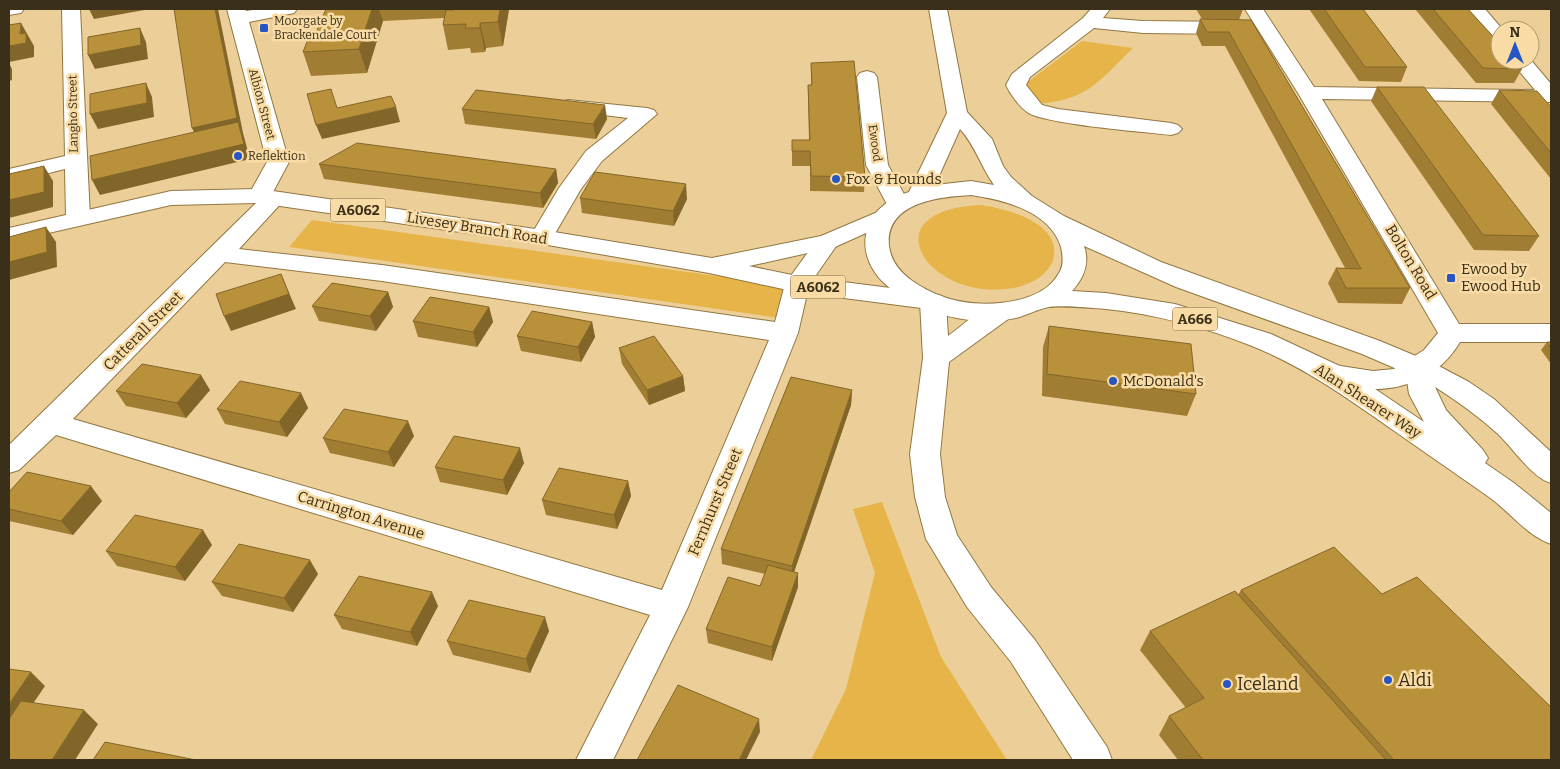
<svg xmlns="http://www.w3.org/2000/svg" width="1560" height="769" font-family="Bitter,serif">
  <rect width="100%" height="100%" fill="#eccf98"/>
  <!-- green -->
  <path fill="#e6b448" d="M1082 41 1133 48C1098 82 1089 99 1038 104L1020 88Z
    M980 205C1005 208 1064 223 1053 260 1048 275 1032 283 1018 287 932 307 864 211 980 205Z
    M312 220 789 286 779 318 289 247Z
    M882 502 941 657 1007 760H811L846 689 875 573 853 509Z"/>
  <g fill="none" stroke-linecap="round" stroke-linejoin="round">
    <!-- minor casing -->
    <g stroke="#917742" stroke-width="2">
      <path id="minor" d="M9 9H24L21 13 9 15Z
        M62 9H80L90 218 86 223 78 225 70 223 66 218 65 169 9 183V169L65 156Z
        M227 9H245L246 11 259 9H297L294 13 249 22 289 162 273 192 283 193 286 198 239 249 382 265 775 322 785 284 819 237 827 235 835 237 839 242 809 285 798 333 688 607 613 760H576L650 615 56 435 19 470 9 473V445L257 202 251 201 248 196 267 162ZM225 262 382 281 769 340 662 590 73 419Z
        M1091 9H1110L1103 18 1143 21 1236 22 1243 24 1245 28 1243 32 1236 34 1143 33 1094 28 1030 77 1026 85 1042 105 1058 109 1171 123 1178 125 1182 129 1178 133 1171 135C1146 132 1042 124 1027 112 1019 106 1010 94 1006 85L1012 74 1083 18Z
        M1245 9H1263L1314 87 1535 90 1510 60 1530 59 1551 84V102L1322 99 1459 324H1551V342H1460C1431 391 1375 397 1324 382L1320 375 1324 368 1334 365 1373 371 1394 369 1424 350 1438 333 1298 93Z
        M1466 9H1485L1503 30H1500V44L1493 42Z
        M867 71 874 73 877 77 888 165 910 205 906 210 898 212 890 210 866 165 857 77 860 73Z
        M568 100 647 108 654 110 657 114 602 161 581 189 550 242 542 244 534 242 530 237 559 188 586 151 628 118 561 110 558 106 561 102Z
        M933 294 942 296 946 302 948 336C965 324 989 299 1011 305L1015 311 1011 317 949 362 940 454 945 497 957 535 991 587 1035 640 1107 747 1112 760H1073L1011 662 967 607 926 539 915 497 910 454 923 358 920 302 924 296Z"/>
    </g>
    <!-- major casing -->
    <g stroke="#917742" stroke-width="2">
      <path id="major" d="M259 189 542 230 712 258 821 236 887 208 895 210 899 215 895 220 835 247 749 266 797 276 929 293 938 295 942 301 938 307 929 309 797 292 709 273 542 244 259 203 171 205 9 242V228L171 191Z"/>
    </g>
    <!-- highway casing -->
    <g stroke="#917742" stroke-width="2">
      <path id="highway" d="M929 9H947L967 112 992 139 1003 166 1011 177 1032 196 1064 216 1161 262 1380 341 1435 364 1469 382 1494 399 1551 452V483C1532 478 1513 448 1498 434 1478 416 1457 401 1435 387L1446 410 1483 450 1488 458 1485 463 1514 483 1551 513V544C1527 536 1510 512 1489 497 1456 474 1423 451 1390 428 1346 397 1302 366 1252 346 1207 328 1155 314 1106 309 1090 308 1064 305 1049 307 1038 309 1027 315 1016 318 971 327 916 314 883 282 868 267 861 247 868 227 874 209 892 197 909 192L947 113ZM960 129C975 145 981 167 994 185L971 181 935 185ZM971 195C1004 200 1050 211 1061 247 1063 256 1064 265 1059 273 1041 307 976 309 944 297 932 293 921 287 911 280 899 271 891 261 889 246 885 202 939 197 971 195ZM1084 246 1176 287 1362 354 1406 373 1409 394 1424 422 1344 368 1271 334 1175 304 1106 293 1072 291C1084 278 1090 263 1084 246Z"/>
    </g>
    <!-- minor -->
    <use href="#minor" fill="#fff" fill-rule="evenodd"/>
    <!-- major -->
    <use href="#major" fill="#fff" fill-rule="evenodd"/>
    <!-- highway -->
    <use href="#highway" fill="#fff" fill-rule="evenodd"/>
  </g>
  <!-- wall -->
  <path fill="#a07d33" d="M326 9H509L503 46 486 48 485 52 471 53 470 48 448 50 443 25 444 18 383 21 367 73 311 76 303 52 316 33Z
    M1196 9H1243L1239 20 1410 288 1402 304 1338 303 1328 283 1336 268H1345L1225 46H1202L1196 33 1200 19H1202Z
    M1309 9H1363L1407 67 1401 82 1359 81Z
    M1415 9H1468L1522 69 1514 83H1476Z
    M811 63 865 177 864 192 810 191V166H792V140H809L808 100V85H811Z
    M1377 87 1539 236 1529 251 1474 250 1371 101Z
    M1499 90 1551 107V179L1491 104Z
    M462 109 607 119 596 139 465 124Z
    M319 164 556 169 558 183 543 208 324 179Z
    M580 198 687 199 674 226 582 213Z
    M388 292 393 307 376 331 319 321 312 306Z
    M489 307 493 322 477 347 418 337 413 321Z
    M592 322 595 337 581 362 521 351 517 336Z
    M1049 326 1196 394 1187 416 1042 396 1043 347Z
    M1547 342H1551V364L1541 350Z
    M619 348 683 376 685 391 649 405 622 364Z
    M210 390 186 418 126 406 116 391Z
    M852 390 851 405 794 572 798 573V587L772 661 708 643 706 629 760 586 765 574 722 564 721 549Z
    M301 393 308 408 287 437 225 424 217 409Z
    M414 436 394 467 330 453 323 438Z
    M524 463 507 495 440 482 435 467Z
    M628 481 631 496 617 529 546 515 542 500Z
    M9 492 102 501 73 535 9 521Z
    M212 545 185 581 117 566 106 551Z
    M318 574 293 612 222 596 212 582Z
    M1241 590 1382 594 1551 760H1178L1159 735 1169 716 1186 708 1140 650 1150 631 1238 595Z
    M438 606 417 646 342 629 334 615Z
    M549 631 530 673 453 655 447 641Z"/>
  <!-- shaded-wall -->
  <path fill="#826629" d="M89 9H150L94 19Z
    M215 9H218L243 133 250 159 100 195 92 180 199 143 192 128Z
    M372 9H379L383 21 367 73 359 49Z
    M500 9H509L503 46 498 22Z
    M21 23 34 46V57L9 62V46L20 34Z
    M480 23 486 48 485 52 480 28Z
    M140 28 146 42 148 59 95 69 88 55Z
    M9 63 12 69V80L9 81Z
    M146 83 152 97 154 117 98 129 90 114Z
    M605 105 607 119 596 139 593 124Z
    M396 107 400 122 322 139 316 125Z
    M44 166 53 181V207L9 218V200Z
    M556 169 558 183 543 208 540 193Z
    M686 184 687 199 674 226 673 211Z
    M46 227 56 242 57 267 9 280V262Z
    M281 274 296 309 231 331 224 316Z
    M388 292 393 307 376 331 370 316Z
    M489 307 493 322 477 347 473 332Z
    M592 322 595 337 581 362 578 347Z
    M201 375 210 390 186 418 177 403Z
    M683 376 685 391 649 405 647 390Z
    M852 390 851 405 791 581 792 566Z
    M301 393 308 408 287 437 279 422Z
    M408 421 414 436 394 467 388 452Z
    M520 448 524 463 507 495 503 480Z
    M628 481 631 496 617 529 614 515Z
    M91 486 102 501 73 535 61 521Z
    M203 530 212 545 185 581 175 567Z
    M310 560 318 574 293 612 284 598Z
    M798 573V587L772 661V647Z
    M432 592 438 606 417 646 410 632Z
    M545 617 549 631 530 673 526 659Z
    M31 672 45 686 9 739V704Z
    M84 710 98 724 75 760H52Z
    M759 719 760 732 746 760H739Z"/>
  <!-- building -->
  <path fill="#ba913b" stroke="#826629" d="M174 9H215L237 118 192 128Z
    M326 9H372L359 49 303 52 310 34 316 33Z
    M454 9H500L498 22 480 23V28H465L466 24 443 25 446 10H454Z
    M1324 9H1363L1407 67H1365Z
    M1433 9H1468L1500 44V60H1514L1522 69 1483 68Z
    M1200 19 1251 20 1410 288H1346L1336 268 1361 269 1229 32H1207Z
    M21 23 20 34 26 33V43L9 46V25Z
    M140 28 141 45 88 55V37Z
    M854 61 865 177 811 176 810 151H792V140H810L808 85H812L811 63Z
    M146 83 147 103 90 114V94Z
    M1377 87H1424L1539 236 1483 235Z
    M331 89 337 108 391 96 396 107 316 125 307 94Z
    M476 90 605 105 593 124 462 109Z
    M1499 90 1537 91 1551 107V153Z
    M238 122 244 144 92 180 90 156Z
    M357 143 556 169 540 193 319 164Z
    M44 166V192L9 200V174Z
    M595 172 686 184 673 211 580 198Z
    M46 227 47 252 9 262V237Z
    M281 274 289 294 224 316 216 294Z
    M332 283 388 292 370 316 312 306Z
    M430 297 489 307 473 332 413 321Z
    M532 311 592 322 578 347 517 336Z
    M1049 326 1191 344 1196 394 1047 374Z
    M654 336 683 376 647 390 619 348Z
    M1547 342H1551V348Z
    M142 364 201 375 177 403 116 391Z
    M791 377 852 390 792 566 721 549Z
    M240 381 301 393 279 422 217 409Z
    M344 409 408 421 388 452 323 438Z
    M454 436 520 448 503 480 435 467Z
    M559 468 628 481 614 515 542 500Z
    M27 472 91 486 61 521 9 509V492Z
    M135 515 203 530 175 567 106 551Z
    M239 544 310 560 284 598 212 582Z
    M1334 547 1382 594 1417 577 1551 707V760H1394L1241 590Z
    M768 565 798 573 772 647 706 629 728 577 760 586Z
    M359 576 432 592 410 632 334 615Z
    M1235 591 1386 760H1203L1169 716 1204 698 1150 631Z
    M469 600 545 617 526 659 447 641Z
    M9 669 31 672 9 704Z
    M678 685 759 719 739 760H637Z
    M21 701 84 710 52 760H9V719Z
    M105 742 196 760H93Z"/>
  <!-- markers -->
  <g fill="#2656c4" stroke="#f9dca5" stroke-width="2">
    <rect x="259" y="23" width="10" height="10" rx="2.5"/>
    <circle cx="238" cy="156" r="5"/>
    <circle cx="836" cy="179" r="5"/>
    <rect x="1446" y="273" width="10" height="10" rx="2.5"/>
    <circle cx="1113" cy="381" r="5"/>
    <circle cx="1388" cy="680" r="5"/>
    <circle cx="1227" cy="684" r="5"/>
  </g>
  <g text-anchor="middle" stroke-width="5" stroke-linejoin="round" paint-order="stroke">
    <!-- far-poi labels -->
    <g font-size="12" fill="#3a2f19" stroke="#f9dca5" text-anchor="start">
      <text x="274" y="25">Moorgate by<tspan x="274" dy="14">Brackendale Court</tspan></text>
      <text x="248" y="160">Reflektion</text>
    </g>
    <!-- far-street labels -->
    <g font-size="12" fill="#3a2f19" stroke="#f9dca5">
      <text transform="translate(262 104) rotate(75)" y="4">Albion Street</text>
      <text transform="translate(73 114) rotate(-91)" y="4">Langho Street</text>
      <text transform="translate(875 143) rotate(82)" y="4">Ewood</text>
    </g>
    <!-- shield labels -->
    <g fill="#f9dca5" stroke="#736343" stroke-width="1">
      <rect x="330.5" y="198.5" width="55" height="23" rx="4"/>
      <rect x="790.5" y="275.5" width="55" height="23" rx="4"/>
      <rect x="1172.5" y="307.5" width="45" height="23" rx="4"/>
    </g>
    <g font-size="14" font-weight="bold" fill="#3a2f19">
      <text x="358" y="215">A6062</text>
      <text x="818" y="292">A6062</text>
      <text x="1195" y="324">A666</text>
    </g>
    <!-- poi labels -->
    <g font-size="15" fill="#3a2f19" stroke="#f9dca5" text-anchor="start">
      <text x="846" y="184">Fox &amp; Hounds</text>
      <text x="1461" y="274">Ewood by<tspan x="1461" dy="17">Ewood Hub</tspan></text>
      <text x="1123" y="386">McDonald's</text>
    </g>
    <!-- street labels -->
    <g font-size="15" fill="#3a2f19" stroke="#f9dca5">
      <text transform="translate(477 228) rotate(9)" y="5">Livesey Branch Road</text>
      <text transform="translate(1411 262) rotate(59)" y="5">Bolton Road</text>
      <text transform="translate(143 331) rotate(-45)" y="5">Catterall Street</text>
      <text transform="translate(1368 401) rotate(33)" y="5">Alan Shearer Way</text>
      <text transform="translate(715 502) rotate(-67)" y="5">Fernhurst Street</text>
      <text transform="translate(361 515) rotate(17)" y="5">Carrington Avenue</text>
    </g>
    <!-- near-poi labels -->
    <g font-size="18" fill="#3a2f19" stroke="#f9dca5" text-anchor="start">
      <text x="1398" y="686">Aldi</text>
      <text x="1237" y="690">Iceland</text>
    </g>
  </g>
  <!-- border -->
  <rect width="1560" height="769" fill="none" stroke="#3a2f19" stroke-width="20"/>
  <!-- north arrow -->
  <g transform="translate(1515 45)"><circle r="24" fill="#f9dca5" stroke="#ad976d"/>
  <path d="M0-4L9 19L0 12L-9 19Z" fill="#2656c4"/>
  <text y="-8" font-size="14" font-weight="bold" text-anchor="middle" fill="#3a2f19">N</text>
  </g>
</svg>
